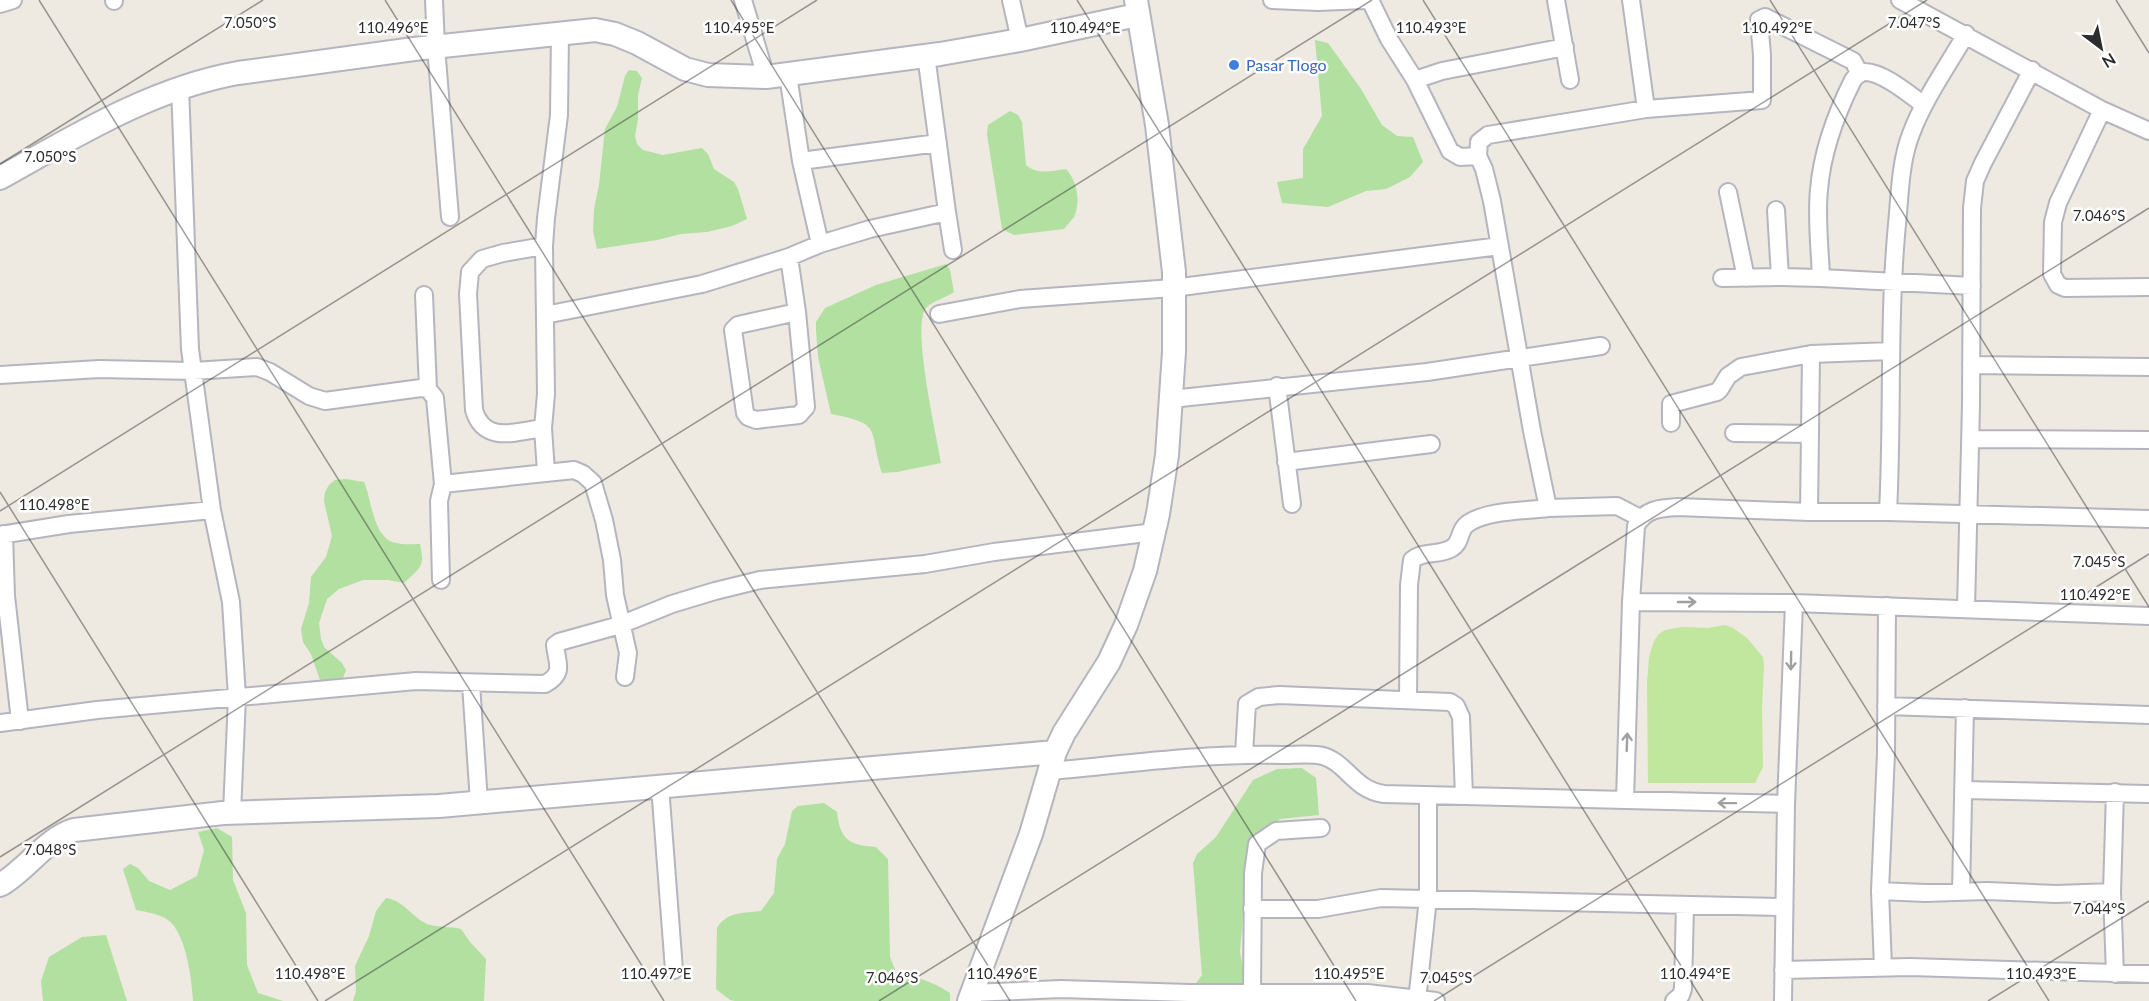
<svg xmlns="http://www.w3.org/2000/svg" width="2149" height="1001" font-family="Lato,sans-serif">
  <rect width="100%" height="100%" fill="#eee9e1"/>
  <!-- green -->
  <path fill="#b1e0a1" d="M1315 40 1328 43 1361 89 1382 125 1397 136 1413 137 1423 162 1410 177 1386 189 1366 191 1328 207 1282 203 1277 182 1303 178V149L1322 116Z
    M629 70 637 71 642 78 638 95V119L635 136 637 144 643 150 663 155 702 148 708 154 714 169 734 182 738 189 747 219 732 226 707 232 681 234 657 240 597 249 593 231 594 209 599 185 605 129 617 107 625 76Z
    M1010 111 1018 115 1022 122 1026 165C1038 175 1051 171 1066 169 1077 180 1081 202 1074 217 1071 221 1067 225 1064 229L1014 235 1002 229 987 134 988 125Z
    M946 264 950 270 954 292C947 297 931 302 926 308 911 326 937 436 941 463L897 472 882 473C868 429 884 424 831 414L818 357 816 330V322L825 308 876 285Z
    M346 479 364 482C372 500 373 539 396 543 403 545 413 544 420 544 425 567 421 567 404 583L388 580H363L339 589 327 599 319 623 321 639 324 647 342 663 346 670 343 678 331 682 320 680 311 654 303 642 301 629 309 603 311 577 326 557 332 536 324 501 325 492 329 485 335 480Z
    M1302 768 1316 778 1319 815 1280 819 1255 840 1246 878 1240 952 1249 1001H1180L1184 1000 1202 975 1193 863 1197 854 1216 837 1253 780 1277 769Z
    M824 803 837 812C840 840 849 845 876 847L888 859 890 957 896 972C918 977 931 981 950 993V1001H735L730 1000 716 989 717 928C726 912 744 913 761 911L774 893 777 859 785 844 792 811 798 806Z
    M217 828 232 837 233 880 246 913 247 965 258 993 283 1001H193C192 980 186 933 168 920 160 914 146 912 136 910L123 869 130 864 138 868 149 881 170 890 197 876 204 850 198 832Z
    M386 898C403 900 412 917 427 924 439 928 450 926 461 929L470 942 486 959 484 1001H353L356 991 355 966 369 936 376 911Z
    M106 935 127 1001H43L41 981 49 957 82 937Z"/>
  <!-- pitch -->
  <path fill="#c1e79e" d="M1725 625 1733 628 1747 638 1763 657 1764 665 1762 708 1763 767 1755 783H1648L1647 684 1649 657 1654 641 1659 634 1665 630 1682 627 1708 628Z"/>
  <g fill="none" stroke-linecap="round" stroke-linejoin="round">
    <!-- street casing -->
    <g stroke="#b4b5bf" stroke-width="20">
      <path id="street" d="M114 0V1
        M434 0 436 47 450 217
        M743 0 766 77
        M1011 0 1020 40
        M1272 0 1318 2 1365 0
        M1370 0 1389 39 1415 80 1442 71 1565 47
        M1556 0 1570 80
        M1631 0 1646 109
        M1900 0 2102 110 2149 131
        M0 4 13 0
        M1966 34C1947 67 1924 99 1911 134 1900 162 1900 195 1897 224 1888 320 1893 416 1888 512L2149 519
        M788 75 801 161 820 244
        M1415 80 1450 151 1460 157 1478 156 1484 169 1492 201 1532 431 1548 508 1617 506 1640 518
        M180 87 190 349 212 510 231 602 237 697 232 813
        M2102 110 2058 203 2053 222 2052 274 2058 285 2065 288 2149 287
        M1478 156 1479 142 1488 135 1646 109 1762 100V55L1759 20 1765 17 1853 61 1860 74
        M801 161 938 143
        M1728 192 1746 278
        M1776 210 1780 277 1821 278 1972 286
        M947 212 953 250
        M544 246 503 253 482 259 470 272 468 294 474 410C484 444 515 432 543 428L546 394 544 246 546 218 559 115 560 33
        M789 257 797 312 806 407 799 415 756 420 748 417 745 413 733 330 738 325 797 312
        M1722 278 1780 277
        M1821 278C1820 249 1816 218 1819 190 1822 151 1836 114 1853 80 1856 76 1859 72 1865 72 1883 72 1910 95 1924 105
        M424 295 428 389
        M939 314 1020 299 1173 288 1500 246
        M545 315 702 284 789 257 820 244 870 229 947 212 926 55
        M1971 365 2149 367
        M0 375 99 369 193 371 257 367 270 372 309 396 325 401 421 388 428 389 435 398 443 484 574 470 583 474 593 483 604 520 612 560 615 595 628 653 625 677
        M1277 386 1292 504
        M1171 399 1427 372 1601 346
        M1671 423V404L1717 392 1720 389 1728 376 1741 367 1811 354 1891 351
        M543 428 546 472
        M1734 433 1810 434
        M1970 439 2149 440
        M1286 462 1431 444
        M1809 512 1811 354
        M4 534 6 596 20 721
        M0 535 69 524 212 510
        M441 580 439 501 443 484
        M1631 602 1636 526C1645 509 1660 508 1678 507L1809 512H1888
        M1887 606 1886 753 1880 891 1925 893 1987 891 2056 894 2112 892
        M1966 609 1971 405 1972 208 1975 181 1983 163 2032 70
        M471 684 479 802
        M1408 700 1409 585 1412 560C1424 550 1440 556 1452 548 1461 543 1459 531 1466 525 1484 510 1526 511 1548 508
        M1886 706 2149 715
        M0 723 97 710 416 681 545 684C565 673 557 664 555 645L559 642 620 625 672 604 715 591 760 580 925 564 994 552 1154 532
        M1244 754 1247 704 1259 697 1279 695 1450 702 1456 706 1461 717 1464 796
        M1050 771C1127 764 1205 753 1282 755 1295 755 1312 753 1323 756 1347 763 1354 790 1384 794L1786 804
        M660 786 674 970
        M1963 790 2149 794
        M2115 792 2112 892 2115 974
        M1625 800 1631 602 1794 603 2149 616
        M1880 891 1883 967
        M1961 892 1965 708
        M1252 909H1318L1381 898 1784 907
        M1783 970 1910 967 2149 974
        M972 993 1061 989 1189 993H1367L1436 1001
        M1252 993 1253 873 1257 844 1276 831 1321 828
        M1417 1001 1428 898V796
        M1674 1001 1681 995 1683 989 1685 905
        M1783 1001 1786 804 1794 603"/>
    </g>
    <!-- secondary casing -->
    <g stroke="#b4b5bf" stroke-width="26">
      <path id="secondary" d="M0 178C75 136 153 88 238 73L414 49 595 30 615 34 637 43 685 69 708 75 766 77 940 54 1020 40 1137 15
        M0 885C27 870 45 839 74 830L223 813 439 806 1055 752
        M969 1001 1031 834 1055 752 1064 733 1109 662 1126 625 1145 571 1158 514 1167 455 1174 352V272L1157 125 1136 0"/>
    </g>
    <!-- street -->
    <use href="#street" stroke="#fff" stroke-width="16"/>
    <!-- secondary -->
    <use href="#secondary" stroke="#fff" stroke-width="22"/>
  </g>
  <!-- one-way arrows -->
  <defs><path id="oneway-shaft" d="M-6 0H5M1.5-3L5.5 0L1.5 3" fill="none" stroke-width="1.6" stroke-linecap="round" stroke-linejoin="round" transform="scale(1.5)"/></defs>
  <g stroke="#a0a0a0">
    <use href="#oneway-shaft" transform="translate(1687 602)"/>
    <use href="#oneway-shaft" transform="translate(1791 661) rotate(91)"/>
    <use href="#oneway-shaft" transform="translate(1627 742) rotate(-88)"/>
    <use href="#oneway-shaft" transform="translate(1727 803) rotate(-179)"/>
  </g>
  <!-- ticks -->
  <path fill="none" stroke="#2d2d2d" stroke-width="1.5" stroke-opacity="0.45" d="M39 0 664 1001M385 0 1010 1001M731 0 1356 1001M1077 0 1703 1001M1423 0 2049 1001M1770 0 2149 607M2116 0 2149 53M0 164 263 0M0 492 318 1001M0 511 817 0M0 857 1372 0M325 1001 1927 0M879 1001 2149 208M1434 1001 2149 554M1988 1001 2149 901"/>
  <!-- markers -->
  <circle fill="#3f7fe0" stroke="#fff" stroke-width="2" cx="1234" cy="65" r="6"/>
  <g text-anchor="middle" stroke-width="5" stroke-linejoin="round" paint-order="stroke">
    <!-- shop labels -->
    <g font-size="16" fill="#366cbe" stroke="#fff" text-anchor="start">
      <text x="1246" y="71">Pasar Tlogo</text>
    </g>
  </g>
  <g font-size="15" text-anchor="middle" fill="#2d2d2d" stroke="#fff" stroke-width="5" stroke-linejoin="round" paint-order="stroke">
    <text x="250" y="28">7.050°S</text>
    <text x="1914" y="28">7.047°S</text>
    <text x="393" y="33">110.496°E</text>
    <text x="739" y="33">110.495°E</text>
    <text x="1085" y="33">110.494°E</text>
    <text x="1431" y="33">110.493°E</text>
    <text x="1777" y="33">110.492°E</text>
    <text x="50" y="162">7.050°S</text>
    <text x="2099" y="221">7.046°S</text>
    <text x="54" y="510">110.498°E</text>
    <text x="2099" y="567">7.045°S</text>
    <text x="2095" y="600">110.492°E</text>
    <text x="50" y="855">7.048°S</text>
    <text x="2099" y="914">7.044°S</text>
    <text x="310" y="979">110.498°E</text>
    <text x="656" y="979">110.497°E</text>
    <text x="1002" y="979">110.496°E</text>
    <text x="1349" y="979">110.495°E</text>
    <text x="1695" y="979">110.494°E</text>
    <text x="2041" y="979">110.493°E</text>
    <text x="892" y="983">7.046°S</text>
    <text x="1446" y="983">7.045°S</text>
  </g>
  <!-- north arrow -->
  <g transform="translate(2101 48) rotate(148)" stroke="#ffffff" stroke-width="4.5" paint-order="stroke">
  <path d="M0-4.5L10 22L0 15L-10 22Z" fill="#2d2d2d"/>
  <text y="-9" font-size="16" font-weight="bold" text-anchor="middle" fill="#2d2d2d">N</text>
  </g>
</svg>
